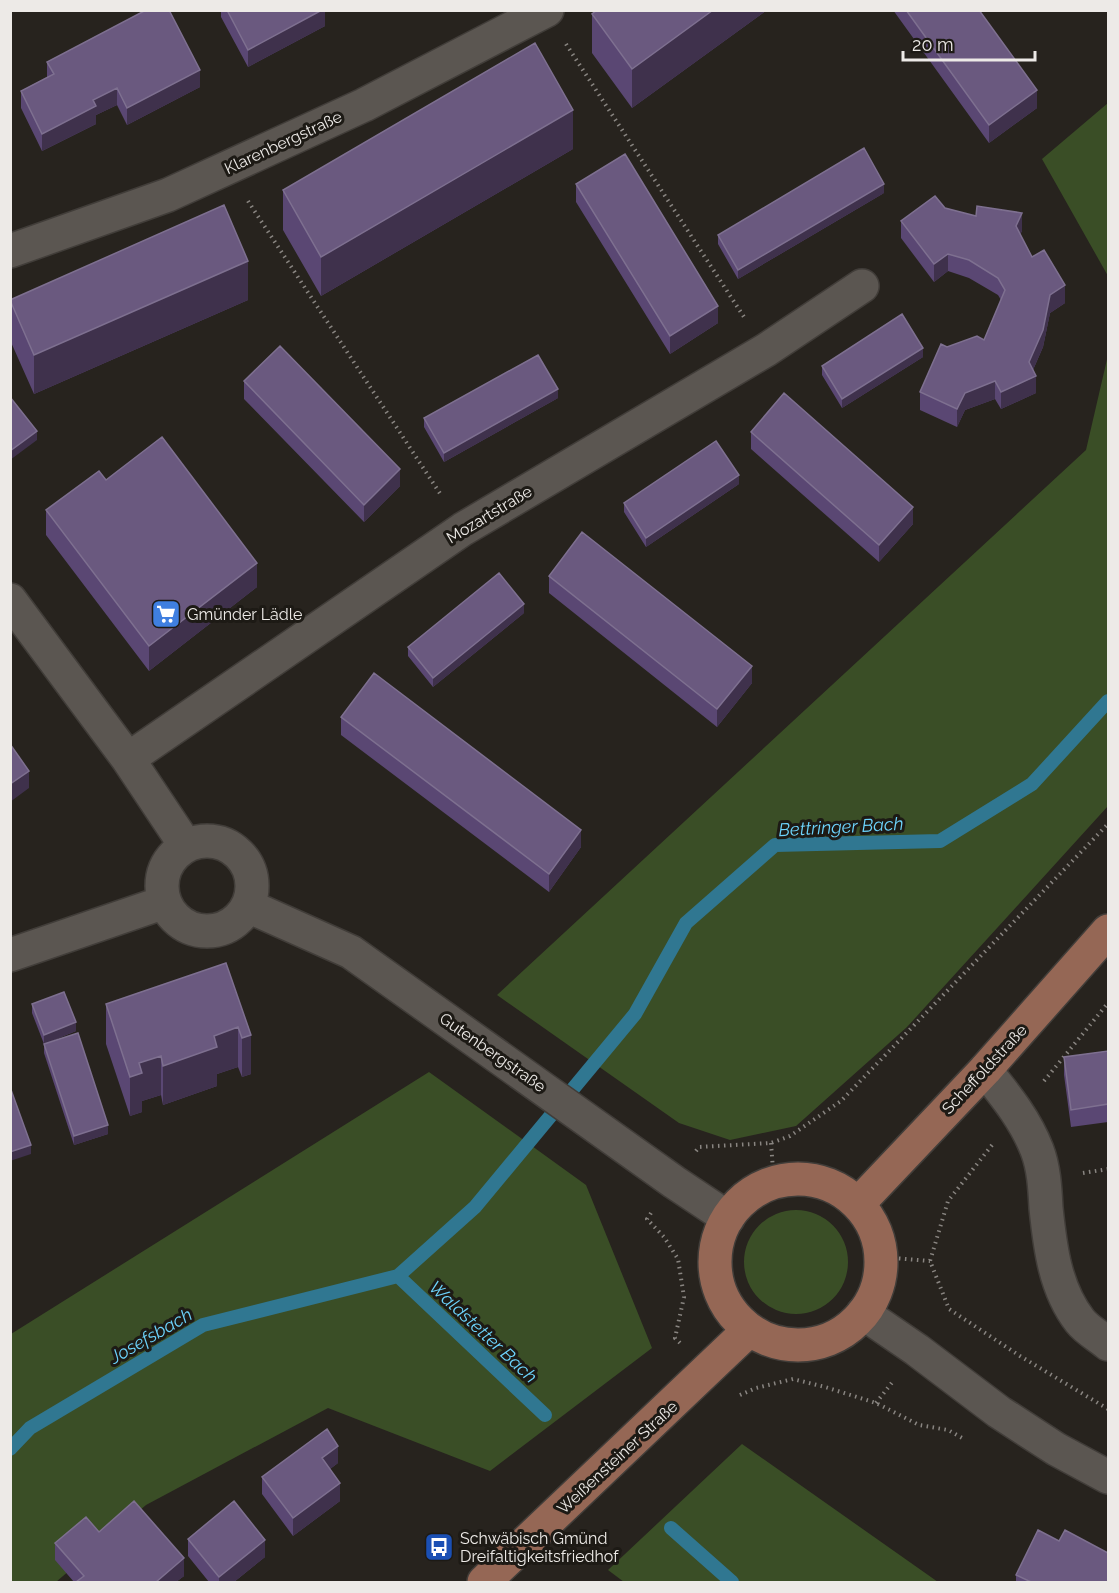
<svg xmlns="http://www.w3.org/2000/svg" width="1119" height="1593" font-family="Raleway,sans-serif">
  <rect width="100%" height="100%" fill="#27231e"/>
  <!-- green -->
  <path fill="#3a4e26" d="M1108 103V276L1042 159Z
    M1108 355V806L907 1027 796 1126 730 1140 679 1123 497 995 1086 450Z
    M429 1072 586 1185 652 1348 490 1471 328 1408 146 1505 56 1582H11V1334Z
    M744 1262a52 52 0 1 1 104 0a52 52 0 1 1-104 0Z
    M742 1444 938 1582H624L608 1570Z"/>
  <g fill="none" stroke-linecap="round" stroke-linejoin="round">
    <!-- stream -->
    <path stroke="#307791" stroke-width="14" d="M398 1276 545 1415
      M10 1449 30 1428 203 1325 398 1276 475 1207 635 1014 686 923 775 845 940 841 1032 784 1108 701
      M671 1528 732 1582"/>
    <!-- minor casing -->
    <g stroke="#413d39" stroke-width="36">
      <path id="minor" d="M10 251 168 195 364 105 547 10
        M10 600 128 759 186 846
        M128 759 463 529 766 350 862 286
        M162 886a45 45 0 1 1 90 0a45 45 0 1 1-90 0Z
        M248 906 351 952 674 1182 728 1218
        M10 955 165 902
        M985 1070C1005 1095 1025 1119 1037 1150 1044 1168 1045 1189 1046 1208 1050 1247 1055 1289 1080 1321 1087 1330 1100 1337 1108 1344
        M863 1313 917 1350 999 1412 1056 1449 1108 1477"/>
    </g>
    <!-- major casing -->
    <g stroke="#413d39" stroke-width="36">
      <path id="major" d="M715 1262a83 83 0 1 1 166 0a83 83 0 1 1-166 0Z
        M858 1204 985 1070 1108 931
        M484 1582 749 1330"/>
    </g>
    <!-- path -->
    <path stroke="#898581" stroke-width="4" stroke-dasharray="1.5 4.5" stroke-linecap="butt" d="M566 44 744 317
      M248 201 441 495
      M1044 1081 1108 1003
      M771 1143 774 1183
      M992 1145 948 1201 930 1261 949 1309 1020 1356 1108 1409
      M696 1151 699 1147 771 1143 790 1136 841 1101 1108 824
      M1083 1173 1108 1169
      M651 1213 647 1219 664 1237 678 1259 684 1297 675 1338 680 1343
      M881 1257 930 1261
      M740 1395 756 1388 793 1379 825 1387 876 1403 919 1425 948 1430 964 1439
      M876 1403 894 1380"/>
    <!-- minor -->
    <use href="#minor" stroke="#5b5651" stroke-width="33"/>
    <!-- major -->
    <use href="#major" stroke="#956755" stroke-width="33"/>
  </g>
  <!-- wall -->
  <path fill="#5a4773" d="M221 10H325V26L248 67 221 17Z
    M597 10H767L632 108 592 53V14Z
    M893 10H979L1037 108 989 143Z
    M47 62 200 87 127 125 117 105 96 115V124L42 151 21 108V91L47 77Z
    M573 149 321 296 283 230V190Z
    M576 184 718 323 670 354 576 202Z
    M884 193 738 279 718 244V235Z
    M901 221 1022 231 1020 234 1032 257 1065 303 1050 313 1043 347 1033 370 1036 393 1001 409 995 399 965 410 957 427 920 410V392L947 347 984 340 1001 300 998 295 969 278 948 271 934 282 901 238Z
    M10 300H248L34 394 10 340Z
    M923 357 842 408 822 375V366Z
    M244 381 400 486 364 522 244 399Z
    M558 398 444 462 424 427V418Z
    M751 432 913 524 879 562 751 449Z
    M106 480 257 587 149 671 46 535V510Z
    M739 484 646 547 624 512V503Z
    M549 576 752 683 717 727 549 593Z
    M524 613 433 687 408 656V647Z
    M341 717 581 847 549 892 341 735Z
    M226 963 251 1074 242 1077 238 1067 217 1074V1086L163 1105 161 1095 142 1101V1112L130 1116 106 1044V1004Z
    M32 1004 76 1031 44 1044 32 1013Z
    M44 1044 108 1134 74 1145 44 1053Z
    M1108 1051V1122L1071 1127 1064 1075V1057Z
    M338 1463 330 1469 340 1501 293 1536 262 1494V1477Z
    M99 1532 184 1576 176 1582H74L55 1560V1543Z
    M188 1539 265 1557 234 1582H209L188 1556Z
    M1059 1541 1108 1582H1016V1575Z"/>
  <!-- shaded-wall -->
  <path fill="#3f314c" d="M322 10H325V26L248 67V50Z
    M713 10H767L632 108V69Z
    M200 70V87L127 125V108Z
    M117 88V105L96 115V124L42 151V134L93 100Z
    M1037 90V108L989 143V125Z
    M573 110V149L321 296V257Z
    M884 184V193L738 279V270Z
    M1022 213V231L1016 244V226Z
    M948 254V271L934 282V264Z
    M248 261V300L34 394V355Z
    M1065 285V303L1050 313 1043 347 1029 379 1036 376V393L1001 409V392L1050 295Z
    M718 306V323L670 354V336Z
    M923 348V357L842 408V399Z
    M995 381V399L965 410 957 427V409L965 393Z
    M558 389V398L444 462V453Z
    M37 431V440L10 460V451Z
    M400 469V486L364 522V505Z
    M739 475V484L646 547V538Z
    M913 507V524L879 562V545Z
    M257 563V587L149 671V646Z
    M524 604V613L433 687V678Z
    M752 666V683L717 727V709Z
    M29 771V788L10 802V784Z
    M581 830V847L549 892V874Z
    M76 1022V1031L44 1044V1035Z
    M238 1027V1067L217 1074V1086L163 1105V1066L214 1036Z
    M251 1035V1074L242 1077V1038Z
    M161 1056V1095L142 1101V1112L130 1116V1077L139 1063Z
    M108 1125V1134L74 1145V1136Z
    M31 1145V1154L10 1161V1152Z
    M338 1446V1463L322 1475V1458Z
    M340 1483V1501L293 1536V1518Z
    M265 1540V1557L234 1582H219V1577Z
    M184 1558V1576L176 1582H156Z"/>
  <!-- building -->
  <path fill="#6a597f" stroke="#7e7090" stroke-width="1.5" d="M146 10H169L200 70 127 108 117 88 93 100 96 106 42 134 21 91 54 74 47 62Z
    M227 10H322L248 50Z
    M597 10H713L632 69 592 14Z
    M906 10H979L1037 90 989 125Z
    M535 43 573 110 321 257 283 190Z
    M864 148 884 184 738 270 718 235Z
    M625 154 718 306 670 336 576 184Z
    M935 196 945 208 976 216 977 206 1022 213 1016 226 1032 257 1044 250 1065 285 1050 295 1043 330 1029 362 1036 376 1001 392 995 381 965 393 957 409 920 392 941 344 947 347 977 336 984 340 1005 290 998 278 969 260 948 254 934 264 901 221Z
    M224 205 248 261 34 355 10 300Z
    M902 314 923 348 842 399 822 366Z
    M280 346 400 469 364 505 244 381Z
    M538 355 558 389 444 453 424 418Z
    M784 393 913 507 879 545 751 432Z
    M10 397 37 431 10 451Z
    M162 437 257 563 149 646 46 510 99 471 106 480Z
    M716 441 739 475 646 538 624 503Z
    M582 532 752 666 717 709 549 576Z
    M499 573 524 604 433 678 408 647Z
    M374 673 581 830 549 874 341 717Z
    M10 744 29 771 10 784Z
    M226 963 251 1035 242 1038 238 1027 214 1036 217 1047 163 1066 161 1056 139 1063 142 1073 130 1077 106 1004Z
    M64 992 76 1022 44 1035 32 1004Z
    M78 1033 108 1125 74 1136 44 1044Z
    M1108 1051V1104L1071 1110 1064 1057Z
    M10 1087 31 1145 10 1152Z
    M327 1429 338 1446 322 1458 340 1483 293 1518 262 1477Z
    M134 1501 184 1558 156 1582H76L84 1576 55 1543 86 1517 99 1532Z
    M234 1501 265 1540 219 1577 188 1539Z
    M1038 1530 1059 1541 1065 1530 1108 1553V1582H1031L1016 1575Z"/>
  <!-- icons -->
  <defs>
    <g id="supermarket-square" transform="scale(1.5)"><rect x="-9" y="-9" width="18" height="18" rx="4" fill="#3f7fe0" stroke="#1d1a15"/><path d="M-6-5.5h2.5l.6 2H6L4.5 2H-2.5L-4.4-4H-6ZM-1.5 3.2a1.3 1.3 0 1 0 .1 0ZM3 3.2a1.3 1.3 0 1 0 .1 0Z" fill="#fff"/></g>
    <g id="bus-square" transform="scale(1.5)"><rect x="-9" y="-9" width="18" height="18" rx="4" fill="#1a4fb4" stroke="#1d1a15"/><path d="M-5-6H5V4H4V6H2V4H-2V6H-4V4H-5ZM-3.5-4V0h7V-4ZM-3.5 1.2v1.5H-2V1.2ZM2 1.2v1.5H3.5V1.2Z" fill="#fff"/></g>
  </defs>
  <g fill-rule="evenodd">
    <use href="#supermarket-square" x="166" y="614"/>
    <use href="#bus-square" x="439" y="1547"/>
  </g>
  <g text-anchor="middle" stroke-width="6" stroke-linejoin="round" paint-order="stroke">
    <!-- street labels -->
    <g font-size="16" fill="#edeae7" stroke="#1d1a15">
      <text transform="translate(283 142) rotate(-25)" y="6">Klarenbergstraße</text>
      <text transform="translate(489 514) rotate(-31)" y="6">Mozartstraße</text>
      <text transform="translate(493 1052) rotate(35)" y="6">Gutenbergstraße</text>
      <text transform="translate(984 1069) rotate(-47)" y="6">Scheffoldstraße</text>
      <text transform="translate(617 1457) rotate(-43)" y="6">Weißensteiner Straße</text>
    </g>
    <!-- poi labels -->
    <g font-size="16" fill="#edeae7" stroke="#1d1a15" text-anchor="start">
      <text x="187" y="620">Gmünder Lädle</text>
      <text x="460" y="1544">Schwäbisch Gmünd<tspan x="460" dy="18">Dreifaltigkeitsfriedhof</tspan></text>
    </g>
    <!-- water labels -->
    <g font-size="18" font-style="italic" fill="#6dd4fc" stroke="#1d1a15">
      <text transform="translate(841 827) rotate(-3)" y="6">Bettringer Bach</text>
      <text transform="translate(483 1332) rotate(43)" y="6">Waldstetter Bach</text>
      <text transform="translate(151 1336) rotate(-30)" y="6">Josefsbach</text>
    </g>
  </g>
  <!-- border -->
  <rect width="1119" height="1593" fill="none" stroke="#edeae7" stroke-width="24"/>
  <!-- scale -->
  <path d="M903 51v9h132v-9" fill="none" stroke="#edeae7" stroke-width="3"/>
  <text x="912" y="51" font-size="18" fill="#edeae7" stroke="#1d1a15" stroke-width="4.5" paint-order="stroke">20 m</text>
</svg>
